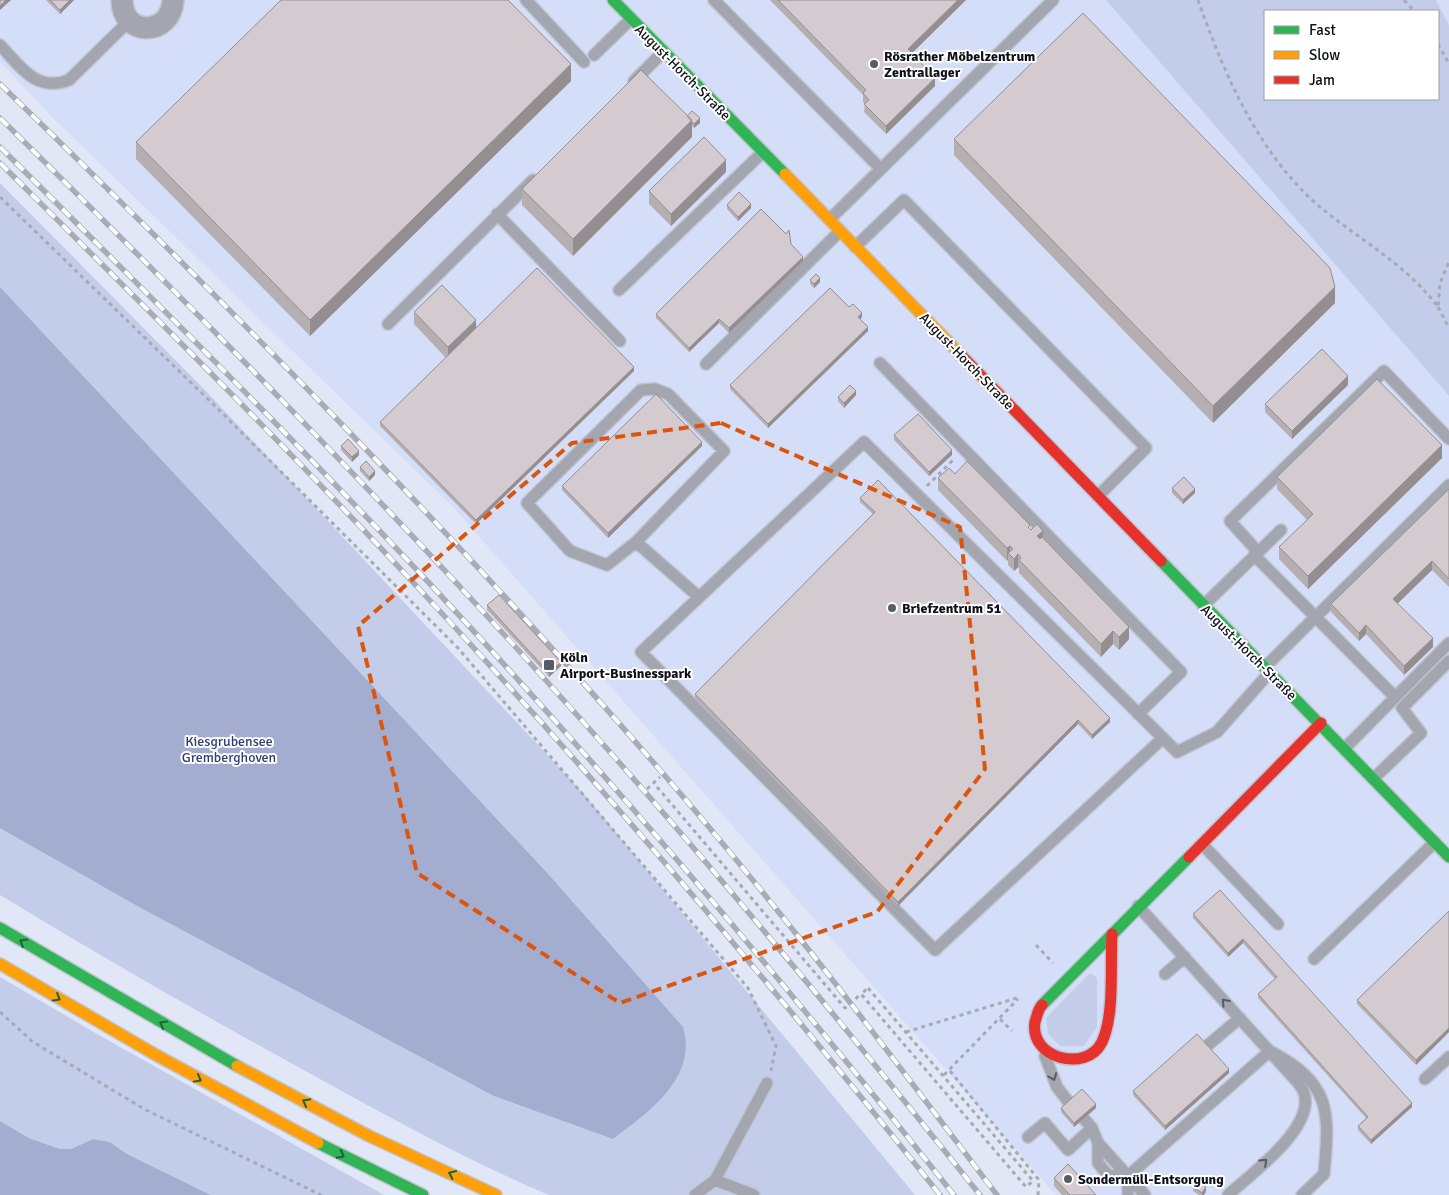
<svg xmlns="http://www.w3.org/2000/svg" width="1449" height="1195" font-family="Signika,sans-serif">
  <rect width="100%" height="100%" fill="#e1e7f7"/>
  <!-- built -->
  <path fill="#d5def9" d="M0 0H1106L1449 396V1195H1056L455 509 51 116 0 62Z
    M1436 0H1449V25Z"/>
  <!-- green -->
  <path fill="#c3cdea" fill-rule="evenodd" d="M1106 0H1436L1449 25V396ZM1265 11H1438V99H1265Z
    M0 183 204 389 583 793 915 1195H549C466 1160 387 1116 309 1073 205 1016 102 957 0 895Z
    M1090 973 1097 978V1027L1084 1046H1060L1048 1034 1046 1018Z
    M0 977 104 1038 384 1195H211L127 1154 110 1142 93 1139 71 1149H60L29 1138 0 1121Z"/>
  <!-- water -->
  <path fill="#a3add0" d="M0 287 549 875 683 1027C698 1078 649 1112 613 1139L494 1096 141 908 0 828Z
    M0 1121 29 1138 60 1149H71L93 1139 110 1142 127 1154 211 1195H0Z"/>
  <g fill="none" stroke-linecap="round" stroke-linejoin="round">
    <!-- lane casing -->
    <g stroke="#c1c5d2" stroke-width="14">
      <path id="lane" d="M526 0 584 62
        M714 0 881 169
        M0 45C20 66 36 93 69 80L129 21
        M594 55 631 19
        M634 81 663 52
        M497 214 620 341
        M830 219 1053 0
        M855 247 904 200 1146 448 1098 496
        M619 290 763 152
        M388 324 533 180
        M880 363 1181 672 1138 714
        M706 364 840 231
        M655 389 668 394 724 451 636 542 607 565 570 551 527 503 641 390Z
        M864 442 1163 738 935 950 641 652Z
        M636 542 699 597
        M1258 552 1230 521 1384 371 1449 439
        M1254 555 1395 697
        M1203 606 1281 530
        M1265 667 1449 485
        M1163 738 1177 752 1217 732 1270 672
        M1344 749 1449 643
        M1373 779 1421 733 1402 708 1449 661
        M1202 844 1278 924
        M1138 906 1291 1075C1295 1079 1300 1085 1303 1090 1319 1125 1251 1174 1228 1195
        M1314 959 1435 842
        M1165 974 1185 957
        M1208 1045 1240 1018
        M1045 1056 1057 1087 1070 1104
        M1425 1079 1449 1057
        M1084 1119 1092 1128 1098 1143 1145 1195
        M1028 1137 1045 1123 1068 1150 1092 1128
        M1098 1143V1163L1108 1175 1128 1176 1270 1051C1331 1083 1330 1111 1324 1174L1302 1195
        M1128 1176V1195
        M715 1180 754 1195
        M695 1195 715 1180 767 1083"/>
    </g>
    <!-- street casing -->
    <g stroke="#c1c5d2" stroke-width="24">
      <path id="street" d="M122 0C122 37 171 37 173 0"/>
    </g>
    <!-- fast casing -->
    <g stroke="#c1c5d2" stroke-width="14">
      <path id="fast" d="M613 0 785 174
        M1161 561 1449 857
        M0 928 237 1066
        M1042 1005 1189 857
        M318 1143 423 1195"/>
    </g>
    <!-- slow casing -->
    <g stroke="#c1c5d2" stroke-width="14">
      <path id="slow" d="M785 174 958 352
        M0 964 156 1055 318 1143
        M237 1066 369 1136 496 1195"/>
    </g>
    <!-- jam casing -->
    <g stroke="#c1c5d2" stroke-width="14">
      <path id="jam" d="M958 352 1161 561
        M1189 857 1321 723
        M1042 1005C1038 1009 1037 1016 1035 1022 1029 1059 1087 1073 1102 1042 1115 1014 1110 965 1112 934"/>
    </g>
    <!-- path -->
    <path stroke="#a6aab3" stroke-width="3" stroke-dasharray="4 4" stroke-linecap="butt" d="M1198 0C1224 74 1259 155 1320 207 1360 240 1407 265 1438 307L1440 283 1449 262
      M1404 0 1414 11
      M1438 44 1449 64
      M0 197 214 405 458 648 748 988 776 1046 771 1071
      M1438 307 1449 328
      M927 486 955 458
      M647 789 660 777
      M1036 945 1053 963
      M868 988 1033 1181 1026 1187 861 994Z
      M0 1012 33 1042 144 1109 321 1195
      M1000 1019 1012 1031
      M906 1032 1020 997
      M950 1071 1039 1180 1038 1195
      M944 1075 1018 999"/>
    <!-- lane -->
    <use href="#lane" stroke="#a3a6ae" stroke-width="11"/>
    <!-- street -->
    <use href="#street" stroke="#a3a6ae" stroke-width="21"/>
    <!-- fast -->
    <use href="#fast" stroke="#30b455" stroke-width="11"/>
    <!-- slow -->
    <use href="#slow" stroke="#ff9f0a" stroke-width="11"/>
    <!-- jam -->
    <use href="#jam" stroke="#e5322d" stroke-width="11"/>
    <!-- rail casing -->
    <g stroke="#a8acb6" stroke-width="5.5">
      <path id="rail" d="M0 84C230 307 456 534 666 777 783 911 889 1053 997 1195
        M0 118C200 315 398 514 585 724 722 877 852 1035 980 1195
        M0 147C145 291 290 435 430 584 613 780 787 985 954 1195
        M0 163C143 305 286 446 423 593 603 786 775 988 940 1195"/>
    </g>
    <!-- rail -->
    <use href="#rail" stroke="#fff" stroke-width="4" stroke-dasharray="11" stroke-linecap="butt"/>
    <!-- path-bridge -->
    <path stroke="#a6aab3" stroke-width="3" stroke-dasharray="4 4" stroke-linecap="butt" d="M657 787 845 1008 861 994"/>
  </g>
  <!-- wall -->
  <path fill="#b5afb2" d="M46 0H74L60 14Z
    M770 0H966L912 53 935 86 886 134 864 112 865 104 863 102V95Z
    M571 81 310 336 136 159V142Z
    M687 116 700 123 694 128 692 126V137L573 256 522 205V189Z
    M954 139 1335 303 1213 423 954 155Z
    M726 172 671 226 649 204V191Z
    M727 205 751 208 738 221 727 209Z
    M791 244 803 261 729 333 719 323 689 352 656 318V314Z
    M810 280 820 282 814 288 810 284Z
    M849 307 862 317 860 319 868 331 768 428 730 389V385Z
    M414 312 476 328 634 371 476 524 380 426V422L446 358 414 324Z
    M1348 385 1292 439 1265 412V404Z
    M856 395 844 408 838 401V397Z
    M894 435 952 455 929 476 894 440Z
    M341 446 359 455 352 462 341 450Z
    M702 446 608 538 562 490V486Z
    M1442 458 1308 589 1279 559V547L1307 520 1277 489V477Z
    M360 467 375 475 369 481 360 471Z
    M955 474 1030 529 1129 639 1119 650 1113 644 1101 657 1019 573V567L1014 571 1008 565V559L1007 561 938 490V478Z
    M1172 488 1195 493 1183 504 1172 493Z
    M1449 489V587L1432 570 1397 604 1433 647 1404 675 1366 634 1359 641 1331 612V604Z
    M860 498 1110 722 1092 739 1078 724 898 906 695 698V694L873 514 860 502Z
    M487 605 561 666 549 677 487 610Z
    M1220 890 1412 1107 1371 1144 1358 1130V1126L1366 1118 1258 998V994L1275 979 1243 943 1228 957 1193 918V914Z
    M1449 911V1032L1416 1065 1357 1004V1000Z
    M1229 1073 1165 1130 1133 1095V1091Z
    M1061 1108H1096L1074 1127 1061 1112Z
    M1054 1178 1096 1195H1062L1054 1186Z
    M1193 1187 1206 1191 1204 1195H1199L1193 1191Z"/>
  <!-- shaded-wall -->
  <path fill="#948e91" d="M6 0H11L0 10V6Z
    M70 0H74L60 14V10Z
    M958 0H966L908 57V49Z
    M571 64V81L310 336V320Z
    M935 78V86L886 134V126Z
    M700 118V123L694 128V124Z
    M692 120V137L573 256V239Z
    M726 160V172L671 226V214Z
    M751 204V208L738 221V217Z
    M803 257V261L729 333V328Z
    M820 278V282L814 288V284Z
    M1335 287V303L1213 423V406Z
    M862 313V317L858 321V317Z
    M719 319V323L689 352V348Z
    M476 320V333L448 360V347Z
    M868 327V331L768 428V424Z
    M634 367V371L476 524V520Z
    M1348 376V385L1292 439V431Z
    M856 391V395L844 408V403Z
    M702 442V446L608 538V533Z
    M1442 445V458L1308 589V576Z
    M952 450V455L929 476V472Z
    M359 451V455L352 462V457Z
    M375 471V475L369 481V477Z
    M1195 489V493L1183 504V500Z
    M1043 531V543L1037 536Z
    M1010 546V554L1008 553V559L1007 561V548Z
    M1018 554V567L1014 571V559Z
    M1432 561V570L1393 608V599Z
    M1366 625V634L1359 641V633Z
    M1129 627V639L1119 650V637Z
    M1113 631V644L1101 657V644Z
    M1433 638V647L1404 675V666Z
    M561 662V666L549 677V673Z
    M1110 718V722L1092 739V735Z
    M1078 720V724L898 906V902Z
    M1243 939V943L1228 957V953Z
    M1449 1028V1032L1416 1065V1060Z
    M1229 1069V1073L1165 1130V1126Z
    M1412 1103V1107L1371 1144V1140Z
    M1096 1104V1108L1074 1127V1123Z
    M1206 1187V1191L1204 1195H1202V1193Z"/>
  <!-- building -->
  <path fill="#d3cbcf" stroke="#948e91" d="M0 0H6L0 6Z
    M50 0H70L60 10Z
    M281 0H508L571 64 310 320 136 142Z
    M778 0H958L908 49 935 78 886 126 864 104 869 100 863 93 866 90Z
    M1083 13 1330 268 1335 287 1213 406 954 139Z
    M641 70 692 120 573 239 522 189Z
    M692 111 700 118 694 124 687 116Z
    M704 137 726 160 671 214 649 191Z
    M739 192 751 204 738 217 727 205Z
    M761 209 786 234 789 230 791 244 803 257 729 328 719 319 689 348 656 314Z
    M537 268 634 367 476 520 380 422Z
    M816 274 820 278 814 284 810 280Z
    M442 285 476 320 448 347 414 312Z
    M830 288 849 307 853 304 862 313 858 317 868 327 768 424 730 385Z
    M1322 349 1348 376 1292 431 1265 404Z
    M1377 379 1442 445 1308 576 1279 547 1313 514 1277 477Z
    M850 385 856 391 844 403 838 397Z
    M656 394 702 442 608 533 562 486Z
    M918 414 952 450 929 472 894 435Z
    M348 439 359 451 352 457 341 446Z
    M366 461 375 471 369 477 360 467Z
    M967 461 1030 525 1028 527 1031 530 1037 524 1043 531 1037 536 1040 539 1042 537 1129 627 1119 637 1113 631 1101 644 1019 560 1021 558 1018 554 1014 559 1008 553 1013 549 1010 546 1007 548 938 478 949 468 955 474Z
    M1184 477 1195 489 1183 500 1172 488Z
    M878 480 1110 718 1092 735 1078 720 898 902 695 694 875 512 860 498Z
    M1449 489V579L1432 561 1393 599 1433 638 1404 666 1366 625 1359 633 1331 604Z
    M499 595 561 662 549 673 487 605Z
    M1220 890 1412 1103 1371 1140 1358 1126 1368 1117 1258 994 1277 977 1243 939 1228 953 1193 914Z
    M1449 911V1028L1416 1060 1357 1000Z
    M1197 1034 1229 1069 1165 1126 1133 1091Z
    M1082 1089 1096 1104 1074 1123 1061 1108Z
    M1068 1164 1096 1195H1070L1054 1178Z
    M1196 1181 1206 1187 1202 1193 1193 1187Z"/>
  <!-- one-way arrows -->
  <defs><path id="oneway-chevron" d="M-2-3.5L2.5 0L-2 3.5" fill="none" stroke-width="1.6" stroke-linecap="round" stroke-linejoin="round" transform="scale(1.25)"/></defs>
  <g stroke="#1e6237">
    <use href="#oneway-chevron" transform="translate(23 942) rotate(-149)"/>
    <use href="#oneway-chevron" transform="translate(57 998) rotate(31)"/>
    <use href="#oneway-chevron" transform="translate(163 1024) rotate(-151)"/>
    <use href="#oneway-chevron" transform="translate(198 1079) rotate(29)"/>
    <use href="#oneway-chevron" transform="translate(306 1102) rotate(-152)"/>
    <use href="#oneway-chevron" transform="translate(341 1155) rotate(27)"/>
    <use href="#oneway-chevron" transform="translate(452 1174) rotate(-155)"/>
  </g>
  <g stroke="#585b64">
    <use href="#oneway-chevron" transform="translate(1225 1002) rotate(-132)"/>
    <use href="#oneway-chevron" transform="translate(1053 1077) rotate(69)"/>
    <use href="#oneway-chevron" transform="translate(1264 1162) rotate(-43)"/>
  </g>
  <!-- marked area -->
  <path fill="none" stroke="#dd550d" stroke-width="4" stroke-dasharray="10 6" stroke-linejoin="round" d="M721 423 960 527 985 769 877 912 620 1003 417 873 358 626 572 443Z"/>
  <!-- markers -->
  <g fill="#575b67" stroke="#fff" stroke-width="2">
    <circle cx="874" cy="64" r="5"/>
    <circle cx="892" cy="608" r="5"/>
    <rect x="543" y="659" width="12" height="12" rx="2.5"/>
    <circle cx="1068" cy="1179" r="5"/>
  </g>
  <g text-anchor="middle" stroke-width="4" stroke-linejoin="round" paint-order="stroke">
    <!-- poi labels -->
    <g font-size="14" font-weight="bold" fill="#0d1019" stroke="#fff" text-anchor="start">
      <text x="884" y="61">Rösrather Möbelzentrum<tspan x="884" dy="16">Zentrallager</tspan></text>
      <text x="902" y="613">Briefzentrum 51</text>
      <text x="560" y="662">Köln<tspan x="560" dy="16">Airport-Businesspark</tspan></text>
      <text x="1078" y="1184">Sondermüll-Entsorgung</text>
    </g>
    <!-- street labels -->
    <g font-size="14" fill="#0d1019" stroke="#fff">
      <text transform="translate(683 72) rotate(45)" y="5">August-Horch-Straße</text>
      <text transform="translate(967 361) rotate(46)" y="5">August-Horch-Straße</text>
      <text transform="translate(1249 652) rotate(45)" y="5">August-Horch-Straße</text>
    </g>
    <!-- park labels -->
    <g font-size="14" fill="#303c74" stroke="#fff">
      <text x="229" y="746">Kiesgrubensee<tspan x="229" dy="16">Gremberghoven</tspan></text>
    </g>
  </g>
  <!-- legend -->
  <rect x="1264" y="10" width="175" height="90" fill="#ffffff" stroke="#9e9fa3"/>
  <rect x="1274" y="26" width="25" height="8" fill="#30b455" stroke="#9e9fa3"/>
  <text x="1309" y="35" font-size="15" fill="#0d1019">Fast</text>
  <rect x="1274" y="51" width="25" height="8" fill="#ff9f0a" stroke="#9e9fa3"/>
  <text x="1309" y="60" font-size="15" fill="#0d1019">Slow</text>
  <rect x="1274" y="76" width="25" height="8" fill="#e5322d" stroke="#9e9fa3"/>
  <text x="1309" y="85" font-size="15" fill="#0d1019">Jam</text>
</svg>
